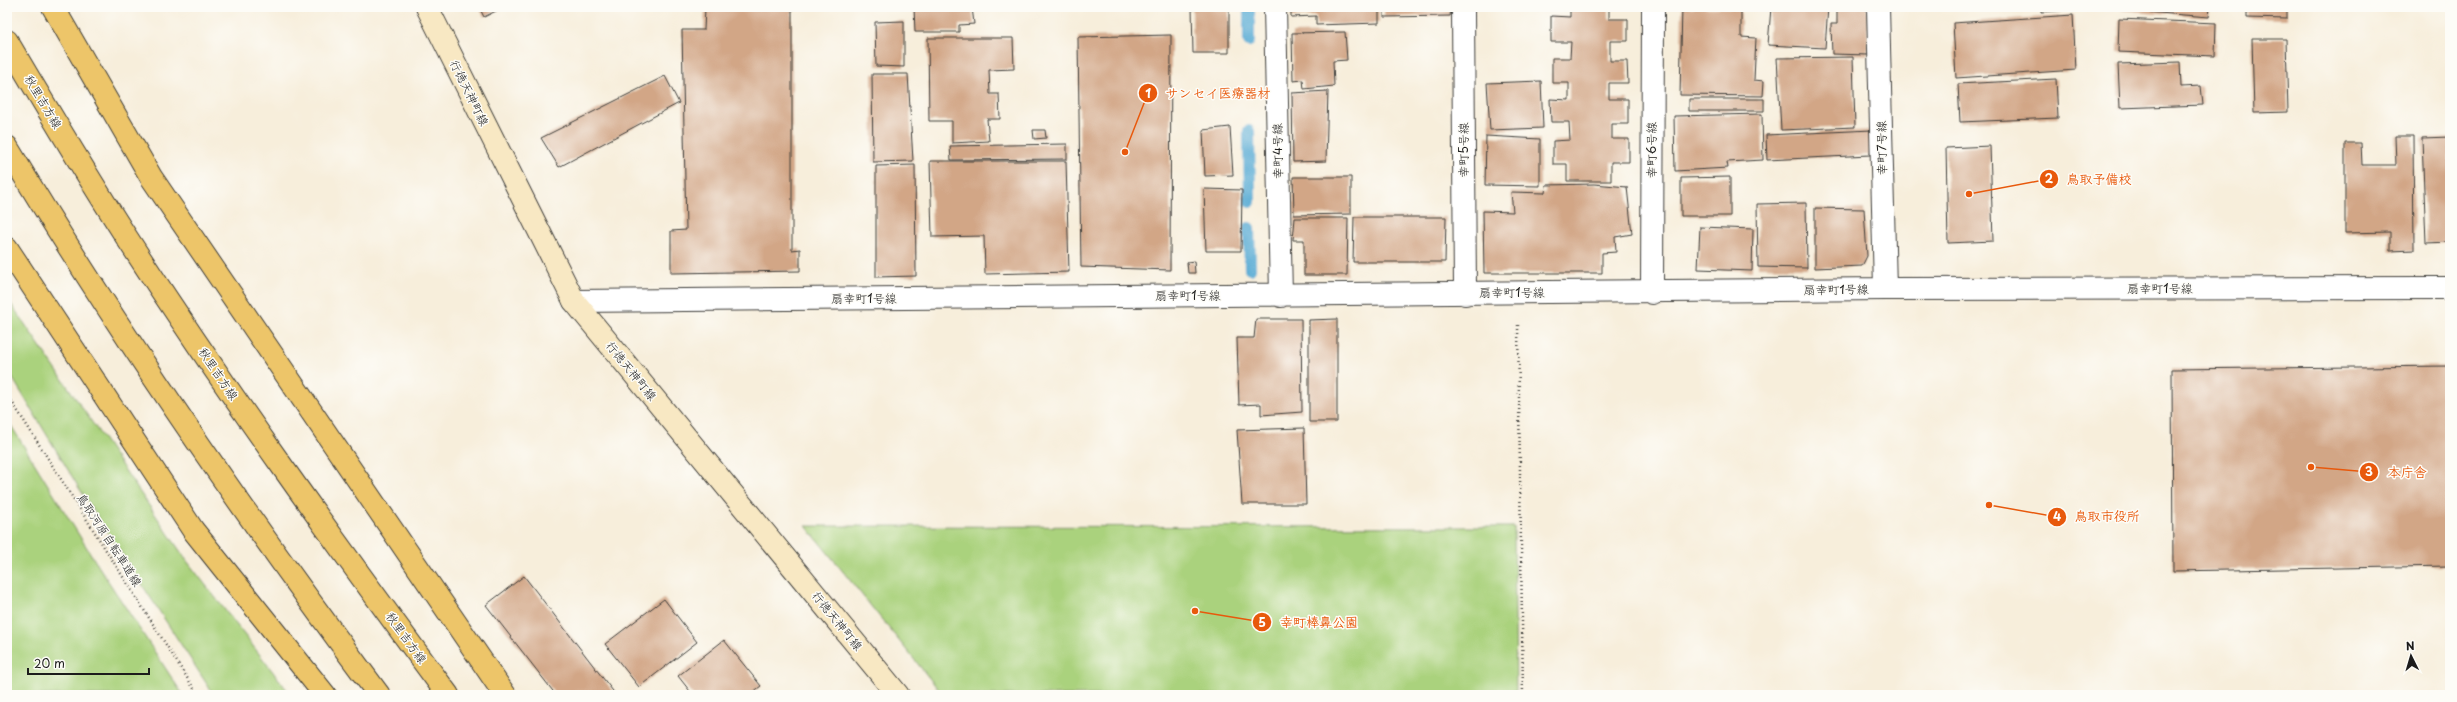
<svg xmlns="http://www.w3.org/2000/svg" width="2457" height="702" font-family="'Playpen Sans','Klee One',sans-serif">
  <rect width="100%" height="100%" fill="#fdfcf7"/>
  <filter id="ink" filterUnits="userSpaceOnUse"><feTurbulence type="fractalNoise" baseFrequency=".025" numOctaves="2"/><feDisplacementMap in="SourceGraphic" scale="8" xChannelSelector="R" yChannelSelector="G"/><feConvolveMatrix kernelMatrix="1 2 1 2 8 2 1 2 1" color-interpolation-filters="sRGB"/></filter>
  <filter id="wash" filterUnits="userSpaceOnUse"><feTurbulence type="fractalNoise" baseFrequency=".012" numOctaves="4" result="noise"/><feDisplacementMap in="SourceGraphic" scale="16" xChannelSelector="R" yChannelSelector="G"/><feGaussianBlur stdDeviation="0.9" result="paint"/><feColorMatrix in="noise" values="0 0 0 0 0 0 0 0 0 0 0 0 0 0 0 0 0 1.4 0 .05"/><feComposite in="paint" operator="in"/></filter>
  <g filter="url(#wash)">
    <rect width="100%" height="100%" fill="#f7eedb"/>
    <!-- green -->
    <path fill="#aad27d" stroke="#63774c" d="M7 298 187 561 291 695H214L79 488 7 369Z
      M7 419 97 564 183 695H7Z
      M806 526 1514 527 1516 695H943Z"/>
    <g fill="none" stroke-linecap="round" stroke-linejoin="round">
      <!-- stream -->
      <path stroke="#59abd4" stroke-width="12" d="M1249 41V7
        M1249 131 1250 202
        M1249 228 1250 269"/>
    </g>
    <g id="blocks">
      <!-- building -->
      <path fill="#d2a686" d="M479 7H504L484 17Z
        M914 7H972L974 24 959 25V32H915Z
        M1192 7H1229V53H1193Z
        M1291 7H1379V23L1316 25V16L1291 17Z
        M1384 7H1451L1450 16 1384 17Z
        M1570 7H1609V19H1628V41H1610V61H1627L1628 83H1609V99H1628V124H1612V139H1629V162H1611V181H1567V164H1553V141L1570 140 1569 122H1551L1550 99 1569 100V83H1552V58H1570L1571 42H1551V16L1570 17Z
        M1682 7 1741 8V37L1756 38 1754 80 1764 81 1763 96 1680 95Z
        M1771 7H1828L1825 48 1768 45Z
        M1837 7H1867L1868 55 1832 54 1831 24H1837Z
        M2041 7H2070L2071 10 2041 12Z
        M2122 7H2210L2209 17 2121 10Z
        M2247 7H2287V19L2247 18Z
        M705 8 792 9V250L800 249V271L671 273V231L686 230 682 30H704Z
        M2073 15 2076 70 1956 78 1953 23Z
        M2119 19 2216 23 2215 56 2118 52Z
        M904 21V67L876 66 875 22Z
        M1345 32 1347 60 1333 61 1334 86 1304 89 1303 80 1293 81 1292 33Z
        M1171 35 1170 270 1081 267 1078 37Z
        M928 38H1013L1014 69 989 70 990 94H999L1000 119H987L989 141 952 143V121H929Z
        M2252 39H2286L2288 112 2254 113Z
        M1853 57 1855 127 1781 130 1777 58Z
        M2180 62 2181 87 2201 86 2203 105 2120 108 2118 64Z
        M872 74H908L913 161 873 162Z
        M665 76 679 103 559 167 541 138Z
        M2056 79 2058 118 1960 122 1958 84Z
        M1541 81 1543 128 1490 130 1487 83Z
        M1328 91 1326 161 1293 162 1292 93Z
        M1689 99H1764V111H1689Z
        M1762 114 1763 160 1727 162 1728 168 1675 171 1674 116Z
        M1230 127 1233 175 1205 176 1203 130Z
        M1033 130H1045L1046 138 1034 139Z
        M1872 130 1870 155 1767 160 1766 135Z
        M1486 136 1540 139V186L1485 185Z
        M2395 136H2413L2414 250 2390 251V232L2345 233V143H2361L2362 165H2396Z
        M2450 137V242L2426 243 2422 138Z
        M1067 144V159L951 160 950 146Z
        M1990 146 1993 241 1948 243 1946 148Z
        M930 161H1066L1069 272 985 274 984 236 932 237Z
        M915 165 916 276 876 277V166Z
        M1293 177H1351V214L1294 215Z
        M1730 177V216H1681V178Z
        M1594 184 1627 187 1632 234 1615 237 1616 252 1602 253V273H1484L1483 211 1513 212 1511 192 1545 193 1546 185Z
        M1204 189 1242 190 1241 251H1206Z
        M1806 203 1807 268 1758 267 1757 204Z
        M1815 208 1864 209 1867 256 1862 266 1815 268Z
        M1354 217H1446L1445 262H1353Z
        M1295 218H1348L1347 275H1304V240H1293Z
        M1700 227 1753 229 1752 271 1698 269Z
        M1194 261 1195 273H1188L1187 262Z
        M1256 319H1301L1302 412 1261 415V404L1239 405 1237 338H1254Z
        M1337 319V422H1309V320Z
        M2450 366V566L2173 571 2172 369Z
        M1304 428 1306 504H1242L1237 430Z
        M524 576 616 695H556L486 605Z
        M664 599 697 642 639 687 605 644Z
        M724 640 761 686 749 695H693L678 676Z"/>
    </g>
  </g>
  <g filter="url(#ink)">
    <use href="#blocks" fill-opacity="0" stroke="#3d3c39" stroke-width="1"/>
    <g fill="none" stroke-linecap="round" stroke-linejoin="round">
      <!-- street casing -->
      <g stroke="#3d3c39" stroke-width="24">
        <path id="street" d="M1275 7 1281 296
          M1463 7 1465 294
          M1878 7 1885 289
          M1652 293 1653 7
          M574 301 1885 289 2450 288"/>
      </g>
      <!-- secondary casing -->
      <g stroke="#3d3c39" stroke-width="24">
        <path id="secondary" d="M427 7 574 301 898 695"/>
      </g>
      <!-- primary casing -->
      <g stroke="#3d3c39" stroke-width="24">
        <path id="primary" d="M53 7 151 177 505 695
          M7 41C46 107 85 173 127 238 228 394 337 545 448 695
          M7 147C121 337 247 518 379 695
          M7 248 193 530 325 695"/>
      </g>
      <!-- path -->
      <path stroke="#3d3c39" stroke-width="2.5" stroke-dasharray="1 3" stroke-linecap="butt" d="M1518 325 1523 695
        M7 394 198 695"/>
      <!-- street -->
      <use href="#street" stroke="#fff" stroke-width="22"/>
      <!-- secondary -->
      <use href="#secondary" stroke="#f8e8c3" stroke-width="22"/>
      <!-- primary -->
      <use href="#primary" stroke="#edc569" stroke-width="22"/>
    </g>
  </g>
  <g text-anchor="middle" stroke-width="3" stroke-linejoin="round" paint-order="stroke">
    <!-- street labels -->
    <g font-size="12" fill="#1c1c1c" stroke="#fdfcf7">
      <text transform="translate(469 93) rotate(64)" y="4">行徳天神町線</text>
      <text transform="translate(43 102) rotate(59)" y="4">秋里吉方線</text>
      <text transform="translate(1882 148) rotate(-91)" y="4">幸町7号線</text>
      <text transform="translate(1464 150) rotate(-90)" y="4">幸町5号線</text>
      <text transform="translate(1652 150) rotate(-90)" y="4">幸町6号線</text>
      <text transform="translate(1278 151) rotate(-91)" y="4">幸町4号線</text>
      <text x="2160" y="293">扇幸町1号線</text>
      <text transform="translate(1836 290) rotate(-1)" y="4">扇幸町1号線</text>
      <text x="1512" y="297">扇幸町1号線</text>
      <text x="1188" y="300">扇幸町1号線</text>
      <text x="864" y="303">扇幸町1号線</text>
      <text transform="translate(631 371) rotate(51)" y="4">行徳天神町線</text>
      <text transform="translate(218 374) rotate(56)" y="4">秋里吉方線</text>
      <text transform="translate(109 540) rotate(57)" y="4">鳥取河原自転車道線</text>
      <text transform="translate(837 621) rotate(51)" y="4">行徳天神町線</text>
      <text transform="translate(406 638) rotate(54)" y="4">秋里吉方線</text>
    </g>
  </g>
  <!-- callouts -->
  <path fill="none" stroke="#e8590c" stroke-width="1.5" d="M1125 152L1148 93M1969 194L2049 179M2311 467L2369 472M1989 505L2057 517M1195 611L1262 622"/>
  <g fill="#e8590c" stroke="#fdfcf7" stroke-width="1.5">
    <circle cx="1125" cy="152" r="4"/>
    <circle cx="1969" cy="194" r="4"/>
    <circle cx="2311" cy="467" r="4"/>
    <circle cx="1989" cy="505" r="4"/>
    <circle cx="1195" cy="611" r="4"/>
    <circle cx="1148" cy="93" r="10"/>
    <circle cx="2049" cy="179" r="10"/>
    <circle cx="2369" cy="472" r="10"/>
    <circle cx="2057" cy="517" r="10"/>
    <circle cx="1262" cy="622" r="10"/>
  </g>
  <g font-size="12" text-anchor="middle" font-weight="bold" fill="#fff">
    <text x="1148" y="98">1</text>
    <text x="2049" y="183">2</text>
    <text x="2369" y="476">3</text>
    <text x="2057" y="521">4</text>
    <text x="1262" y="627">5</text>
  </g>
  <g font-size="13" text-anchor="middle" font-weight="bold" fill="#e8590c" stroke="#fdfcf7" stroke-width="3" stroke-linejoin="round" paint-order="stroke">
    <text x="1218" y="98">サンセイ医療器材</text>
    <text x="2099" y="184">鳥取予備校</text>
    <text x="2407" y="477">本庁舎</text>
    <text x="2107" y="521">鳥取市役所</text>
    <text x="1319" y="627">幸町棒鼻公園</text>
  </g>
  <!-- margin -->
  <rect width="2457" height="702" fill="none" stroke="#fdfcf7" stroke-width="24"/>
  <!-- north arrow -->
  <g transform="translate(2411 656) rotate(355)" stroke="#fdfcf7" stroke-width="3" paint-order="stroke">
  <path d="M0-3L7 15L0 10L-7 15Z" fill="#1c1c1c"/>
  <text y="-6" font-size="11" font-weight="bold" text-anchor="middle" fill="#1c1c1c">N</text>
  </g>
  <!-- scale -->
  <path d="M28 668v6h121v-6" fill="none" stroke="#1c1c1c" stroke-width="2"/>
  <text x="34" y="668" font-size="12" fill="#1c1c1c" stroke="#fdfcf7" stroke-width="3" paint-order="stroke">20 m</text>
</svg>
